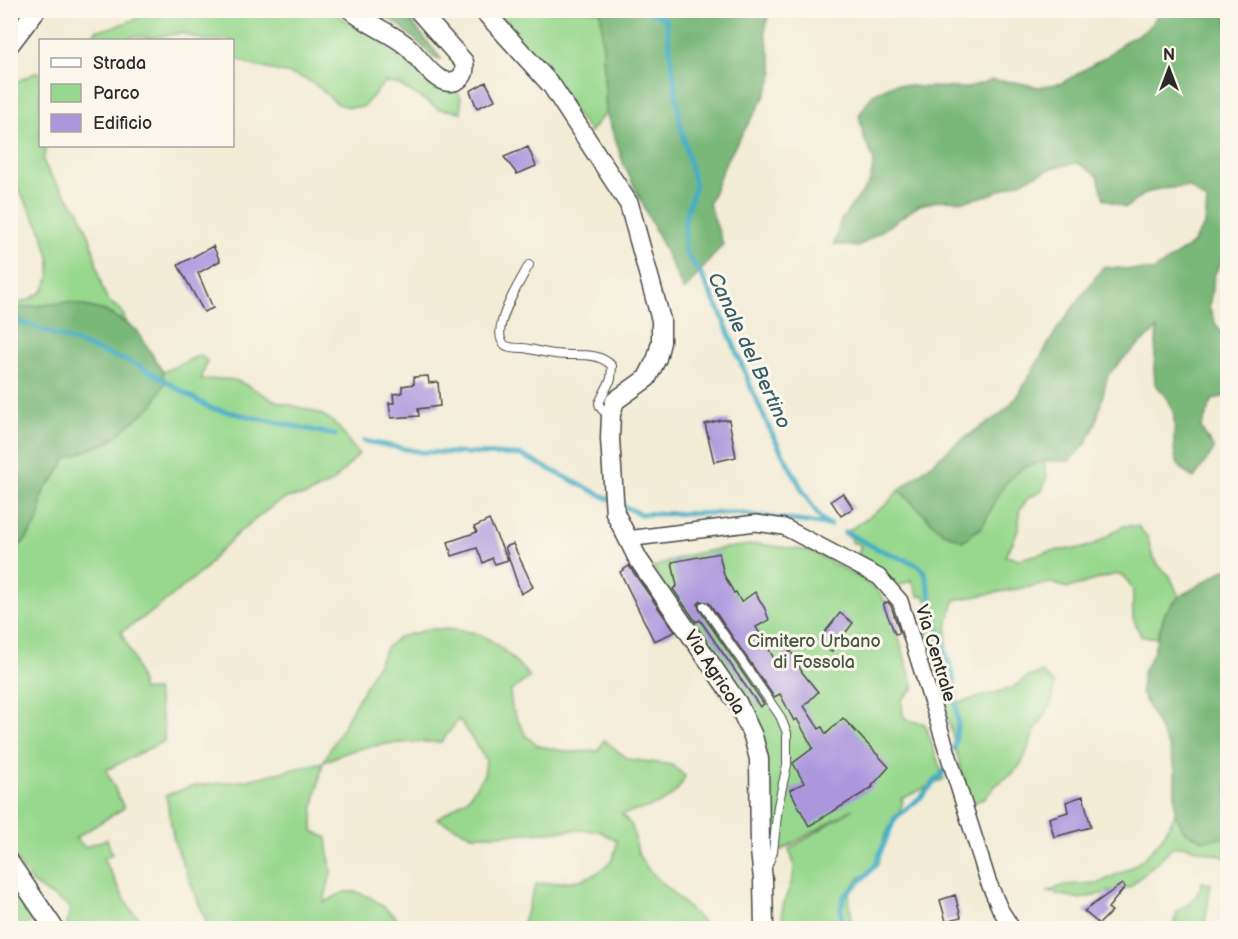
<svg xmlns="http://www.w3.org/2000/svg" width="1238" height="939" font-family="'Balsamiq Sans',sans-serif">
  <rect width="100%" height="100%" fill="#fbf7ec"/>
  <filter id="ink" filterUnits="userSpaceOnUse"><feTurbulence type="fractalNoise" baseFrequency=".0167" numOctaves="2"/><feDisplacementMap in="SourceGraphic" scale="12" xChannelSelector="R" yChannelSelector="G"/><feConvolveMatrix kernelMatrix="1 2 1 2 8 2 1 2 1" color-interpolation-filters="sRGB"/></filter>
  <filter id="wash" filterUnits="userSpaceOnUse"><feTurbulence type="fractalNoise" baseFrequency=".008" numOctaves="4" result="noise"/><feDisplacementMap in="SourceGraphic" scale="24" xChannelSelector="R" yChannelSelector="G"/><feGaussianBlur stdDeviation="1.35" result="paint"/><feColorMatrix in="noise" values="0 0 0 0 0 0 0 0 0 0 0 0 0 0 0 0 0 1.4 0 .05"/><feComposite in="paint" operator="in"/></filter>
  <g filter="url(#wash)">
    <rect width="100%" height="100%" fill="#f2ecd5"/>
    <!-- green -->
    <path fill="#98d88e" stroke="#62825c" stroke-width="1.5" d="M149 11H330L390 46 431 80 457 92 461 97V112L439 109 400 85 385 82 363 107C330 110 334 95 311 82 286 68 257 72 233 56L232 40H204L181 33 149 38 134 36 124 40H92L96 30C109 30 139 19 149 11Z
      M496 11H601L606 112 590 132Z
      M40 72V146H47L43 160 50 175 79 211 91 240 102 287 108 301 121 310 127 323 105 311 68 302 11 309V306L30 299 43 291 50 276V260L41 230 11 175 10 85 35 73Z
      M200 355 207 361 201 380C212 379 224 378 234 380 250 385 262 395 276 401 296 408 316 408 333 422 344 431 349 445 359 454L333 482 305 496 289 497 275 504 238 533 215 556 205 569 152 612 121 632 133 657 143 690H156L164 728V741L106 770 124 808 75 838 85 847 107 839 112 854 103 860C118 879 129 927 159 927 165 927 172 925 178 923L174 928H66L70 907 33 884 11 852 10 553 25 541 41 512V499L45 488 54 479 66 458 110 441 164 384 163 372Z
      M1044 461 1047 476 1042 491 1028 498 1019 511V527L1013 542 1005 556 1020 559 1051 551 1083 548 1097 543 1123 526H1138L1148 538 1151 552 1159 566 1170 576 1179 597 1165 613 1157 638 1141 636 1133 618V591L1129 583 1124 577 1116 574 1068 588 1051 583 955 600C952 607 949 615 948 623 943 643 953 666 934 681L922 637C933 626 929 609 925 596H919L911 580 899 586 880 571 857 558 861 545 851 542 852 538 844 534 887 504 899 490Z
      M758 544 811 551 864 580 879 593 889 606 914 688 902 700 903 716 908 720 925 724 944 779 901 799 903 801 898 817 884 837 879 862 874 869 859 878 849 892 852 928H786C774 906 794 890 794 868 794 862 791 854 789 849L853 809 776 853 766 849 765 750 653 568C684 552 723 548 758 544Z
      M430 629C442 629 466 630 478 634 496 640 517 663 530 677L510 692 512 709 526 736 539 746 569 752 598 751 604 740 628 759 672 765 685 776C674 805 648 808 622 814L632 826 639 856 648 869 705 924V928H521L536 884C562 882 594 884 612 860 615 855 616 847 617 841L599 831 575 830 498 835H472L437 819 467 799 484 775 486 760 459 719 441 742C394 742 367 742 323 762L313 809V831L327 838 331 873 324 902C331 900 339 893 346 892 370 889 391 914 407 928H306L304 927 236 928 208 926 174 841 166 795 193 786 247 780 323 762 387 647 399 637Z
      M1042 672 1054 684 1052 702 1035 731 1022 763 1011 775 997 784 986 797 970 805 944 703 962 702 1012 688 1026 678Z
      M1175 814 1185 832 1227 837V861L1225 857 1184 846 1173 847 1130 887 1080 899 1048 892 1064 885 1099 883 1130 868 1144 859 1162 838Z
      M10 879 36 918 24 928H11Z
      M1202 882 1211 884 1204 928H1172L1178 910C1192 904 1198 896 1202 882Z"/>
    <!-- forest -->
    <path fill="#7ab879" stroke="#527252" stroke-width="1.5" d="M375 11H403L441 59 434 57 398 24Z
      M601 11H769L765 32 774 73 765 96 727 159 709 204 723 244 684 291 624 165 606 112Z
      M1162 11H1227V248L1214 276 1209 307 1215 323 1227 341V396L1213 399 1201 428 1214 449 1194 478C1163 462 1179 437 1173 411 1170 400 1162 392 1155 384L1154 368 1157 329 1124 358 1108 375 1096 423 1086 444 1069 461H1044L1022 468 1005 484 982 527 963 541 942 532 899 490 958 442 1001 414 1017 397 1058 328 1103 267 1153 271 1192 244 1205 224 1207 201 1189 187C1159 188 1149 187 1126 208L1104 199 1098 176 1078 163 1055 167 989 195 965 201 942 200 920 205 858 247 834 244 841 220 870 182 874 160 864 138 859 115 873 94 895 84 920 87 967 88 991 80 1015 82 1039 87 1062 83 1106 57 1124 42 1145 31Z
      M68 302 105 311 137 330 163 372 164 384 154 404 110 441 66 459 54 479 45 488 41 499V512L37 523 25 541 11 553V309Z
      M1227 568V837L1204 840 1185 832 1175 814V769L1169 748 1141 692 1143 672 1153 653 1165 613 1179 597Z"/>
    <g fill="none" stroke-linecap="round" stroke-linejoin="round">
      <!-- stream -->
      <path stroke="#45adc5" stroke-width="5" d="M646 10 666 20 680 122 695 186 685 219V252L699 271 721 314 752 390 772 434 804 493 820 518 830 525
        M10 320 27 324 140 366 210 408 335 435
        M364 441 421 452 521 455 611 500
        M619 504 640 514 736 513 829 525
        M845 532 878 549 918 565 925 573 938 627 953 675 958 722 954 749
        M845 928 841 919V907L844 896 867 875 875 865 895 818 921 797 946 769"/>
    </g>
    <g id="blocks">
      <!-- building -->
      <path fill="#ac97dd" d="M486 82 495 100 477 108 470 91Z
        M528 147 536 166 517 174 504 157Z
        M213 246 220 261 198 273 213 308 204 312 178 265Z
        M428 376 429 383 438 382 440 406 418 409 419 416 391 418 389 403H394L393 394 402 393V386L414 384V377Z
        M721 420H729L736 457 714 462 705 424Z
        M843 493 853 508 841 516 831 501Z
        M489 520 508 560 495 564 492 558 483 563 477 548 452 556 448 542 477 532 474 527Z
        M513 544 533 587 521 594 505 547Z
        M719 553 724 575 734 593 736 592 741 602 755 592 765 609 769 620 756 627 775 660 791 651 802 672 818 692 804 706 819 729 822 727 826 734 843 718 889 767 872 786 873 787 809 826 790 790 804 783 793 763 813 748 797 719 794 721 780 694 774 697 709 603 701 601 698 604 699 609 764 704 760 707 700 620 696 622 673 589 677 586 672 562Z
        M629 566 675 632 654 641 620 572Z
        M888 602 891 606 900 633 895 634 883 604Z
        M840 613 853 623 831 652 818 641Z
        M1083 796 1091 827 1054 837 1049 818 1068 812 1066 802Z
        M1122 884 1125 887 1108 908 1112 911 1099 924 1084 911Z
        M955 895 961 917 946 921 940 900Z"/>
    </g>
  </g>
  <g filter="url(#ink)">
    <use href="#blocks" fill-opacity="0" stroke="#494844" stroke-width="1.5"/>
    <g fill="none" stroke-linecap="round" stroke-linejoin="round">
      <!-- service casing -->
      <g stroke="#494844" stroke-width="10">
        <path id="service" d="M529 265C521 280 488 331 505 345 509 348 517 348 523 348 533 349 544 353 555 354 575 357 597 350 612 366L611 379 599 403C600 410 604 412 611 414
          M704 606 780 716 787 733V765L778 806 773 852 767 867"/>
      </g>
      <!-- minor casing -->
      <g stroke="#494844" stroke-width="18">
        <path id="minor" d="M627 539 756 523 784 527 879 577 900 601 988 881 1000 909 1012 928"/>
      </g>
      <!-- tertiary casing -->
      <g stroke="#494844" stroke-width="21">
        <path id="tertiary" d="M351 10C368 25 390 32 407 46 420 57 438 92 459 79 465 75 465 68 464 62L418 10
          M483 10 552 86 629 204 661 320V342L657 358 647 378 615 401 611 414 610 439 615 513 638 559 737 702 753 736 759 759 760 850 763 880 764 928
          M10 44 36 10
          M10 863 54 928"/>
      </g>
      <!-- service -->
      <use href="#service" stroke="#fff" stroke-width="8"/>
      <!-- minor -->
      <use href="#minor" stroke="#fff" stroke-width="15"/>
      <!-- tertiary -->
      <use href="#tertiary" stroke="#fff" stroke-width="18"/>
    </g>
  </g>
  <g text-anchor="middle" stroke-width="6" stroke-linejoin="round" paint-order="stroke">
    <!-- park labels -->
    <g font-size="18" fill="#465644" stroke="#fbf7ec">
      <text x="814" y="647">Cimitero Urbano<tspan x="814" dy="21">di Fossola</tspan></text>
    </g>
    <!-- street labels -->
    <g font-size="18" fill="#2b2b2b" stroke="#fbf7ec">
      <text transform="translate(936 653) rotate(73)" y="6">Via Centrale</text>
      <text transform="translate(715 672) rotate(57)" y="6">Via Agricola</text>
    </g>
    <!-- water labels -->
    <g font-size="20" font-style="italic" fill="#355f69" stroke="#fbf7ec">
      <text transform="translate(750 350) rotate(65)" y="7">Canale del Bertino</text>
    </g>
  </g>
  <!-- margin -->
  <rect width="1238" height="939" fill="none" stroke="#fbf7ec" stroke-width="36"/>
  <!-- legend -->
  <rect x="39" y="39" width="195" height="108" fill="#fbf7ec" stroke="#a8a59f" stroke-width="1.5"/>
  <rect x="51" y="58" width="30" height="9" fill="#ffffff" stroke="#a8a59f" stroke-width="1.5"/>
  <text x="93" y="69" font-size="18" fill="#2b2b2b">Strada</text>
  <rect x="51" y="84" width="30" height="18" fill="#98d88e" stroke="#a8a59f" stroke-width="1.5"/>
  <text x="93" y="99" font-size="18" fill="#2b2b2b">Parco</text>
  <rect x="51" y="114" width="30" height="18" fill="#ac97dd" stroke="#a8a59f" stroke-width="1.5"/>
  <text x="93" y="129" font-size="18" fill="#2b2b2b">Edificio</text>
  <!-- north arrow -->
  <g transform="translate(1169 69)" stroke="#fbf7ec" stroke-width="4.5" paint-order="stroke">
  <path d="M0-4.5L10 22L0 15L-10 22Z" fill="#2b2b2b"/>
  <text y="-9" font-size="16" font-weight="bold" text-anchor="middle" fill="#2b2b2b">N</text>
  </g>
</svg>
